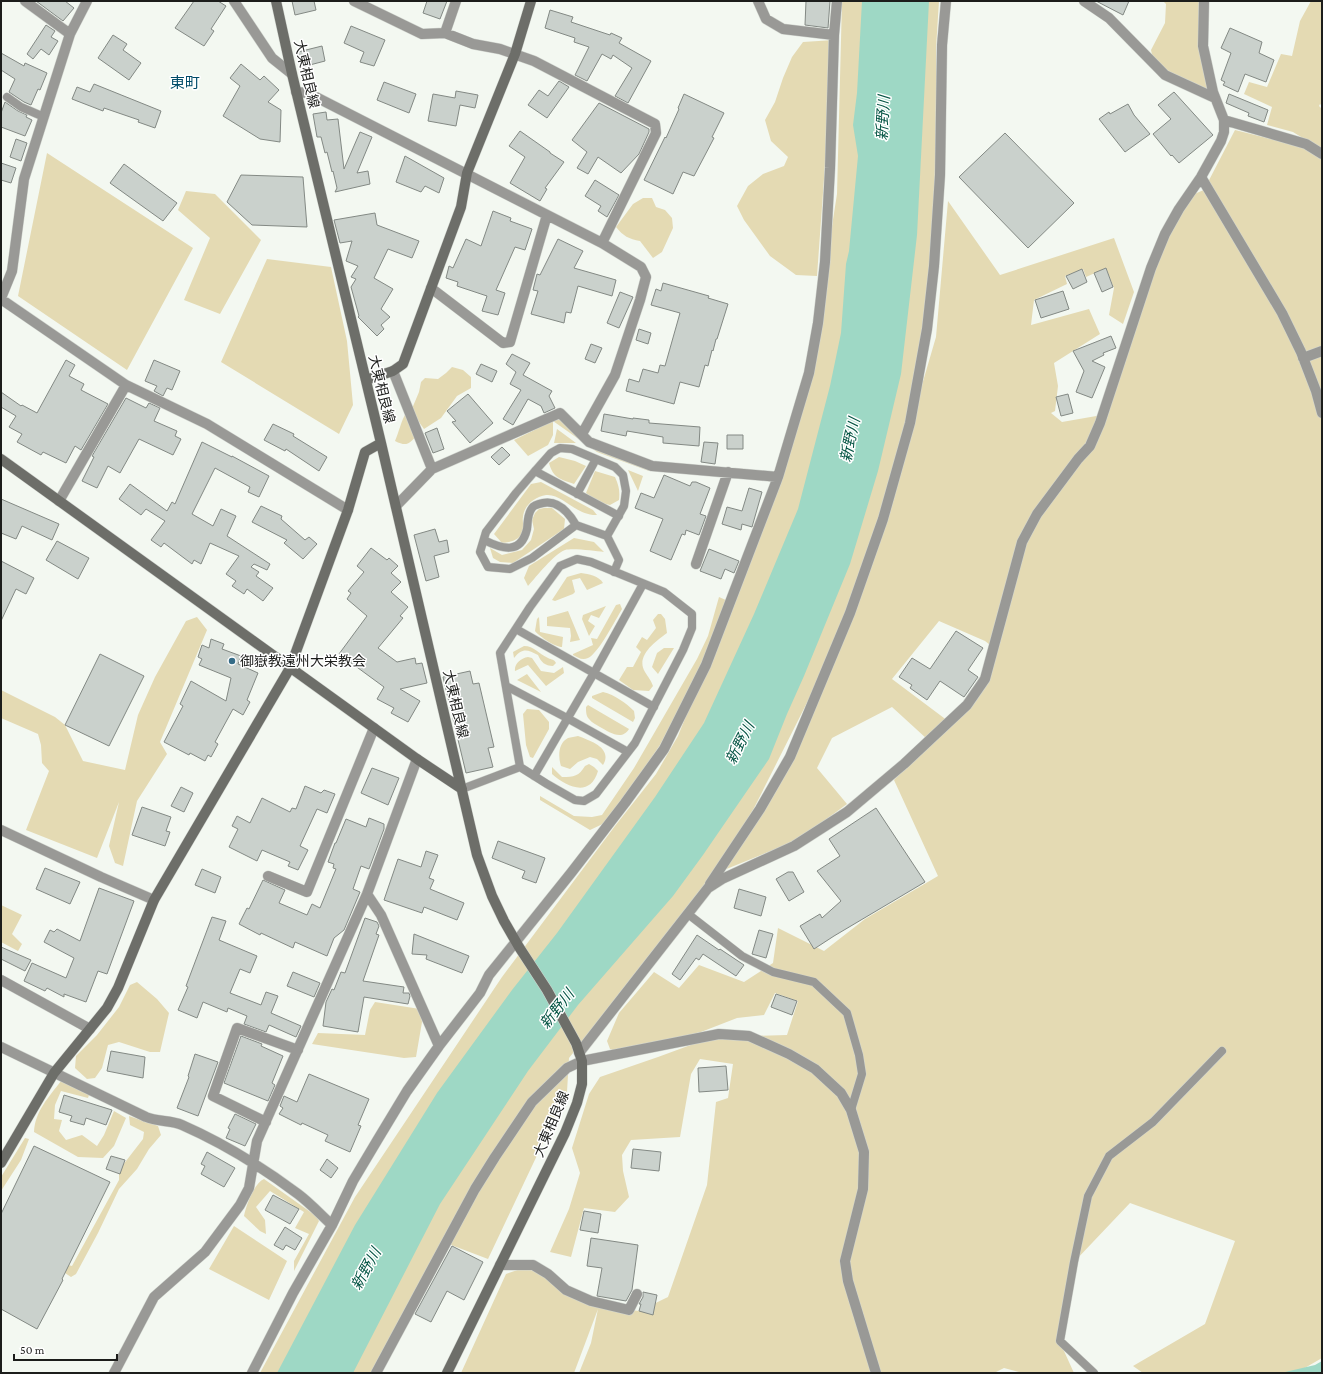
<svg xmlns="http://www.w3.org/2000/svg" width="1323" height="1374" font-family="'Crimson Pro','Noto Sans JP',serif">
  <rect width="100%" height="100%" fill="#f3f8f1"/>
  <!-- green -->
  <path fill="#e4dab3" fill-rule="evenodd" d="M842 1H939L936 48V239L911 418 895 477 936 337 948 201 1000 275 1114 238 1134 292 1123 324 1109 315 1114 288 1106 268 1086 277 1083 269 1065 276 1067 284 1034 300 1031 325 1089 309 1100 334 1054 363 1058 386 1055 411 1051 413 1062 422 1102 415 1149 279 1173 223 1192 195 1206 189V186L1235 130 1318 151 1322 158V1358L1296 1373H1143L1133 1366 1205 1324 1235 1241 1130 1203 1074 1262 1059 1340 1074 1373H1023L1004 1368 994 1373H579L591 1343 598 1309 574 1373H461L506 1274 526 1267 541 1272 599 1306 639 1311 668 1297 707 1185 716 1102 728 1098 733 1064 700 1059 691 1074 680 1137 631 1140 622 1155 623 1171 629 1197 615 1212 584 1208 571 1257 550 1252 569 1209 580 1173 572 1148 589 1094 600 1077 658 1057 707 1039 749 1036 787 1035 798 1001 775 993 764 1015 737 1018 701 1032 617 1052 610 1049 607 1041 619 1013 654 972 679 988 699 965 744 982 773 963 778 928 824 951 865 919 938 876 894 780 944 725 927 739 892 707 832 738 817 768 847 804 798 840 724 870 785 765 834 649 754 808 709 883 678 922 569 1058 567 1092 488 1259 446 1243 374 1373H260L355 1197 502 977 615 826 656 774 678 736 730 606 809 373 837 194ZM1073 465 1023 540 1028 520ZM939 621 985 641 994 648 985 679 948 721 892 679Z
    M1163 1H1201L1210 85 1207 91 1163 71 1153 59 1151 50 1165 23 1166 4Z
    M1311 1H1322V106L1320 104 1319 106 1322 109V150L1293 132 1267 125 1272 107 1244 94 1249 82 1267 87 1281 54 1292 56 1300 21Z
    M834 40 817 276 796 275 770 256 744 220 737 206 748 186 763 174 784 166 788 157 771 141 765 120 775 102 783 78 792 57 803 42Z
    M47 153 193 248 127 370 18 296Z
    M186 191 215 194 261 240 220 314 184 300 210 238 178 210Z
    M643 198H652L656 207 665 210 672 218 673 228 662 252 653 258 640 241C629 239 623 236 616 227L633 204Z
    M267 259 331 267 347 341 353 405 339 434 221 362Z
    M452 367 463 370 471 377V388L457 396 441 418 424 429 411 411 419 392 421 382 425 378 438 379 446 373Z
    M406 413 417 435C409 444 407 447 395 441 399 432 401 421 406 413Z
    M563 416 589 442 664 470 649 471 597 452 553 421V435L548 445 528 456 514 440Z
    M557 429 576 443H554Z
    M559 457 575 461 586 466 574 484C560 479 553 478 549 463Z
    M628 470 643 476 638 491Z
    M595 471 615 477C619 486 620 491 619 500L610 505 598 502 586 493Z
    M541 482 593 510 597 515C576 516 562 493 546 495 535 497 524 505 523 517 522 521 524 525 523 529 522 540 511 542 502 543L494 534 531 484Z
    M544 508H552L565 519 564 529 513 563 500 562 493 558 490 548 502 555 522 550 531 540 534 529 532 520 535 513 539 509Z
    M574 538 594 542 604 552C595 551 573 548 565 550 553 555 537 576 528 586L524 578 529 566Z
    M581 573C589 574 599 576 603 583L587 590 580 578 572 580 575 592 573 594 555 601 552 600 567 577Z
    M719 597 728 601 703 662 660 745 609 821 590 830 540 800V796L574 816 592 817 602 815 634 768 697 659 708 636Z
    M620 604 622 609C616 619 598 654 588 658 582 661 577 657 573 655V654L593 645 591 638 597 639 616 605Z
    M606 606 599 618 591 615 588 621 595 626 589 636 582 619 583 615Z
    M568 611 580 640 570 642 571 636 570 628 547 626V617Z
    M658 614H661L665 619 667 633C656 641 635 656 645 672 648 677 651 680 653 686L649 691 633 690 619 680 627 667H633L641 652 636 647 642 637 647 640 656 628 653 620Z
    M197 617 207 630 160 742 167 754 137 801 123 866 115 863 109 846 119 802 97 858 26 830 49 771 42 763 41 745 38 734 1 718V690L55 717 65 725 83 761 125 770 138 715 155 677 186 621Z
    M539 617 540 632 563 637 562 647C555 647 540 637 535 631L537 619Z
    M524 646C534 646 539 654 548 658 552 660 554 659 556 663L553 666C545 666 541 662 538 655 527 649 522 648 514 658L513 652Z
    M664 648H674L658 674 652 667 657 653Z
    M528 657 532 658 541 671 554 673 563 667 564 673 546 686 528 665 515 671C514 664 521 658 528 657Z
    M527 674 541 692 517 680Z
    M603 692C615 695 626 703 634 711L635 718 633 722 592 698V696Z
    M588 705 629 729C622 741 609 732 600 727 597 725 592 723 589 719 586 716 586 711 586 707Z
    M527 709 539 710 549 722V729L533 758 530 757 526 745 523 714Z
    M578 736C591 741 613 748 603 765L597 759 590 757 578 762 570 769 561 766C558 757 558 743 568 738 571 737 575 737 578 736Z
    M589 764 594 767 598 771C590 798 567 787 552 774V767L562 777C574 777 579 776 585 766Z
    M1 905 22 915 12 934 22 944 18 951 1 942Z
    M137 982 157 999 169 1013 160 1052H150L119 1042 108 1045 102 1068 95 1078 87 1079 75 1068 76 1056 97 1035 119 1007 130 985Z
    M375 1002 420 1009 422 1022 416 1057 404 1058 312 1044 318 1033 365 1035 370 1010Z
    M61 1081 90 1092 88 1098 61 1091 55 1105 54 1119 62 1120 59 1131 66 1140 82 1135 97 1146 104 1135 114 1111 126 1118 114 1146 103 1158 78 1157 34 1132C35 1111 49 1097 61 1081Z
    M129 1116 158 1126 161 1135 149 1149 137 1169 119 1189 98 1233 76 1274 71 1277 53 1265 57 1262 72 1266 119 1180V1170L143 1139 144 1132 130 1125Z
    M25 1138 29 1139 21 1160 1 1191V1177Z
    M264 1179 316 1216 319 1221 294 1271V1261L309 1234 295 1228 304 1212 270 1191 256 1207 265 1220 266 1234 260 1231 244 1216C246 1206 254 1183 264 1179Z
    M234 1226 287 1261 269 1300 209 1269Z"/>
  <!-- water -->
  <path fill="#9ed8c5" d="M862 1H929L917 235 901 374 878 471 850 564 804 676 787 714 769 759 703 855 673 896 578 1005 528 1071 440 1204 353 1373H277L355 1225 437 1093 512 990 557 933 655 797 704 723 754 614 798 509 830 386 841 333 846 264 849 251 858 156 853 125 857 93Z
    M1322 1361V1373H1281L1315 1365Z"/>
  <!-- building -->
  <path fill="#cad1cc" stroke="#838984" d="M36 1H65L74 8 63 21Z
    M194 1H218L226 6 211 29 214 31 204 46 175 28Z
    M292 1H314L316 10 295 15Z
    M427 1H447L440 19 423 13Z
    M806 1H830L828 28 805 25Z
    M1096 1H1129L1123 15Z
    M550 10 573 17 571 22 610 35 611 33 622 38 619 43 651 61 628 103 615 96 632 68 613 55 611 59 602 54 587 81 575 75 589 47 574 42 575 38 545 28Z
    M46 25 55 31 51 37 58 41 49 55 41 49 33 59 27 54Z
    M351 26 385 40 374 66 360 62 364 52 344 43Z
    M1230 28 1262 42 1259 53 1274 60 1266 82 1245 74 1238 92 1223 85 1225 82 1221 80 1231 53 1221 48Z
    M113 35 127 44 123 50 141 63 129 80 98 58Z
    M322 46 325 61 302 67 298 52Z
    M1 53 24 66 25 63 47 73 40 90 38 89 31 105 24 102 9 92 15 79 1 70Z
    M241 64 260 80 264 76 279 90 268 102 281 110 280 142 260 139 223 116 240 86 230 78Z
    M559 81 569 87 547 118 528 105 539 90 548 96Z
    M384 82 416 94 409 113 377 100Z
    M94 84 161 111 155 128 138 122 139 120 104 108 103 111 72 99 77 87 90 92Z
    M456 91 478 95 475 108 460 105 456 126 428 121 433 94 455 98Z
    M1174 92 1213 135 1179 163 1172 155 1171 156 1153 134 1171 119 1158 105Z
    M684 94 724 113 712 137 714 138 694 176 683 172 673 194 644 180 665 137 666 138 679 109 678 108Z
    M1229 94 1268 110 1264 122 1248 116 1249 113 1226 103Z
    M5 102 18 111 27 115 26 117 32 120 25 136 1 127V113Z
    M599 103 649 129V132L639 154 621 173 598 157 588 174 577 168 587 152 572 140Z
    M1128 104 1134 115 1150 134 1125 152 1099 119 1109 112 1110 114Z
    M326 112 327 120 338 119 344 169 360 132 372 137 357 173 368 171 370 184 335 192 337 188 333 171 332 172 327 152 325 153 321 137H317L313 114Z
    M520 131 550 152V153L564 162 545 188 547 189 540 201 510 183 525 157 509 146Z
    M1005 133 1074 203 1028 248 959 177Z
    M16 139 27 143 21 161 10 157Z
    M405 156 444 178 439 193 425 186 421 192 396 182Z
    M1 163 16 168 11 183 1 180Z
    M124 164 177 203 163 221 110 183Z
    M241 175 303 177 307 227 252 225 227 202Z
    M595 180 619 195 607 217 598 211 601 206 585 196Z
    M493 211 511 218 510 221 532 229 525 250 515 247 496 290 505 293 498 315 482 311 487 296 457 286 458 282 446 278 449 266 453 268 466 239 481 246Z
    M375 213 377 225 419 241 412 258 388 249 374 278 393 289 381 309 390 317 381 325 384 329 377 336 358 317 359 316 351 287 356 279 351 277 358 266 346 261 352 241 340 243 334 220Z
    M558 239 583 251 574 268 616 280 612 296 578 286 571 313 566 312 564 323 531 314 538 291 533 290 537 274 540 275Z
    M1106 268 1113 287 1102 292 1094 273Z
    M1082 269 1087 282 1073 289 1066 276Z
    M663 283 709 296 708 298 728 304 717 339H716L713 351 712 350 708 366 705 365 699 387 680 382 674 404 626 391 629 379 639 382 643 369 658 373 660 365 665 366 680 313 651 305 656 289 661 291Z
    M1063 291 1069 309 1041 318 1035 300Z
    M620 292 633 297 619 328 607 323Z
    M639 329 651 333 648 344 636 340Z
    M1111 336 1116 348 1103 353 1104 355 1092 361 1105 367 1092 398 1076 392 1084 371 1073 351Z
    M591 344 602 348 595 363 585 359Z
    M512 354 530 363 523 375 552 391 549 396 555 408 544 413 541 406 528 399 513 425 503 419 521 390 510 384 516 372 506 364Z
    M66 360 75 365 69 376 84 384 81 390 108 404 81 450 75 446 66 463 43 452 41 455 17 442 22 434 9 427 16 416 1 407V392L21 406 22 405 37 413Z
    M154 360 180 371 172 390 167 388 163 396 154 391 157 386 145 381Z
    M481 364 497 371 492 382 476 374Z
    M468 394 493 423 470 443 452 422 456 421 447 411Z
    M1068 394 1073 413 1061 416 1056 397Z
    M126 398 146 408 149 403 160 408 154 421 177 431 175 436 181 439 173 455 139 439 120 473 108 466 97 488 82 481 94 457 92 456Z
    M604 414 633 419V418L649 420V423L700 427 699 446 663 443V437L627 431 626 436 601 431Z
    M273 424 294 434 293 436 327 457 319 471 286 449 285 451 264 440Z
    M437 428 444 449 433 453 425 433Z
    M727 435H743V449H727Z
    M202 442 232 457V456L269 476 259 497 248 492 250 487 215 468 192 514 213 526 221 509 236 516 227 536 270 564 267 570 254 564 251 567 259 572 256 576 273 588 263 601 247 589 244 594 232 586 236 581 226 574 239 556 210 543 201 564 194 560 192 564 164 543 161 547 151 540 165 521 146 509 141 515 119 499 130 484 167 511 172 502 175 504Z
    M704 442 718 443 715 464 701 462Z
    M502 447 510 455 499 465 491 457Z
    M664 475 690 486 692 482H696L710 488 700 514 706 516 699 535 686 530 685 535 682 534 671 560 650 551 663 519 635 508 641 493 654 498Z
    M749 488 762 492 752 527 742 524 741 530 722 524 727 507 742 511Z
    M1 499 59 524 52 540 22 526 16 539 1 533Z
    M261 506 282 516 281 519 305 540 309 537 317 544 303 559 284 543 287 540 252 522Z
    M435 529 439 542 447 540 449 552 434 556 439 577 426 581 414 535Z
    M57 541 89 558 78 579 46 560Z
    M371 548 387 560 389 558 398 566 391 573 401 582 391 592 408 607 400 616 403 618 378 648 397 662 415 658 416 664 422 663 427 683 400 689 420 701 408 722 391 713 394 708 377 699 384 687 339 654 367 616 347 599 351 593 348 591 364 572 357 566Z
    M709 549 739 561 734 573 725 569 721 579 700 571Z
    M1 561 34 578 26 594 16 589 1 621Z
    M956 631 983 648 968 670 978 677 964 697 940 681 927 700 910 688 912 685 899 677 912 658 930 669Z
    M211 639 224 644 222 649 241 656 238 664 258 673 247 700 250 702 243 715 233 709 215 742 218 744 211 757 208 755 205 761 190 753 189 755 164 742 183 706 180 704 191 681 226 701 231 678 199 665 202 659 198 657 202 645 209 648Z
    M100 654 144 676 109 746 65 725Z
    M470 671 473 684 479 683 494 747 488 748 493 767 466 773 443 677Z
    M372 768 399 778 388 805 361 793Z
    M305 786 321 793 324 790 335 794 327 813 317 809 300 846 308 850 298 870 288 866 290 862 262 850 257 861 229 847 238 829 232 826 237 816 250 823 262 798 290 812 292 808 296 809Z
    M181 787 193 793 184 812 171 806Z
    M142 807 171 817 166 831 170 832 165 846 132 835Z
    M876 808 925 882 834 936 814 949 800 926 820 914 822 918 841 901 817 871 840 856 829 839Z
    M369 818 384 824V829L369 869 361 866 353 889 360 892 344 930 334 938 327 956 295 942 293 948 261 933 260 935 239 924 247 908 249 909 263 880 285 890 279 903 307 915 312 904 320 908 336 869 333 868 334 864 328 862 335 843H336L346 819 366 827Z
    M498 841 545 858 536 883 522 878 525 871 492 858Z
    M426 851 438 855 429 878 434 880 430 889 464 903 457 920 424 907 422 913 384 900 398 859 421 867Z
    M45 868 80 882 70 904 36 889Z
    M202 869 221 877 215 893 195 885Z
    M788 872H793L804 892 789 901 776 879Z
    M99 888 134 901 107 974 98 971 86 1002 64 994V997L47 988 45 991 24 981 32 963 66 978 74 958 44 942 50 930 54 932 57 929 80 941Z
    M739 889 766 897 761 916 734 908Z
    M212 917 226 921 219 940 257 956 250 973 240 969 230 993 261 1005 266 992 278 996 271 1013 301 1026 296 1037 269 1025 266 1032 244 1024 247 1016 228 1008 227 1012 203 1002 197 1018 178 1010 188 987 186 986Z
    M365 918 377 922 379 926 376 934 379 935 363 981 404 987 403 993H409L410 996 408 1004 364 997 358 1032 323 1026 326 1002 332 989 334 990 341 972 345 973Z
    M759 930 773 934 766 958 752 954Z
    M414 934 469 956 462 973 426 959 427 955 412 954Z
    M697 935 719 950 720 949 744 965 736 976 703 954 699 960 696 958 680 980 672 974Z
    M1 947 31 960 25 971 1 959Z
    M293 972 320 983 314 997 287 986Z
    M776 994 797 1001 792 1015 771 1007Z
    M241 1036 262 1044 261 1046 283 1056 272 1083 275 1085 268 1101 224 1083Z
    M111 1051 145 1057 143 1078 107 1071Z
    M195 1054 218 1062 198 1116 177 1108 189 1077 188 1076Z
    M726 1066 728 1090 699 1092 698 1068Z
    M309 1074 369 1099 358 1125 361 1126 350 1152 325 1141 328 1135 302 1123 301 1125 279 1114 283 1108 280 1106 284 1096 297 1102Z
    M64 1095 112 1110 106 1125 86 1118 84 1125 70 1121 72 1116 59 1112Z
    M235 1114 256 1124 245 1146 226 1138 230 1129 228 1128Z
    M34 1146 110 1182 62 1279 63 1280 37 1329 1 1309V1214Z
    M633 1149 661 1152 659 1171 631 1168Z
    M207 1152 235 1168 224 1187 201 1174 205 1166 201 1164Z
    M111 1156 125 1160 120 1174 106 1169Z
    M327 1159 338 1168 331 1178 320 1170Z
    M273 1195 299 1209 290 1224 265 1210Z
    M584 1211 601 1214 598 1233 580 1230Z
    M285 1227 302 1238 295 1250 286 1245 283 1250 274 1245Z
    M591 1238 638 1245 632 1290 626 1301 597 1296 602 1268 587 1266Z
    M452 1246 483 1262 464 1300 447 1291 431 1322 415 1314Z
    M643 1292 657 1295 653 1315 639 1311 641 1304H639L643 1297Z"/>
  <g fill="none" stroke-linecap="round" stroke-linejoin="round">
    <!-- lane casing -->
    <g stroke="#d1d5cf" stroke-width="9">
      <path id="lane" d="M7 97 21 107 44 117
        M535 471 619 516
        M577 494 596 459
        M576 525 532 558 510 569 488 567 480 552 486 532 516 493 535 471 551 453 560 448 572 449 615 467 623 475 626 491 624 506 607 536 619 560 614 572
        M484 540C502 549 521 555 527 529 528 522 527 515 532 508 534 505 538 504 543 503 558 500 569 513 576 525L607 536
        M516 629 654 707
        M506 686 567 718 628 752
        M534 776 594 673 643 584
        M462 789 520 767 547 784 575 800 584 801 596 794 635 743 683 650 692 628V614L664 592 591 562 577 559 560 566 530 607 500 653 520 767
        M688 914 742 956 773 972 814 982 847 1013 859 1055 862 1074 851 1110
        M1094 1373 1060 1341 1074 1262 1088 1196 1109 1156 1153 1122 1222 1051"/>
    </g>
    <!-- street casing -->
    <g stroke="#d1d5cf" stroke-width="11">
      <path id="street" d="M25 1 70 34
        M234 1 272 58 292 74
        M354 1 422 34 445 33 473 44 500 49 534 61 655 124 656 133 602 243
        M758 1 766 19 783 29 834 35
        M1084 1 1109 18 1165 75 1215 98
        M445 33 456 1
        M296 92 308 93 602 243 641 267 646 277 640 300 615 375 582 434
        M1224 120 1306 144 1322 154
        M1201 177 1282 313 1301 352 1316 391 1322 413
        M431 288 503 343 510 342 547 215
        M1 298 12 271 24 179 70 34 87 1
        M1 299 126 385 59 501
        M1303 358 1322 351
        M393 371 432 469
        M126 385 207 424 348 510
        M396 506 432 469 560 413 589 442 652 466 778 477
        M696 564 728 472
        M1 830 101 877 154 900
        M268 876 307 892 374 728
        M710 884 760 809 790 757 850 613 883 519 910 423 927 329 934 266 940 175 942 45 946 1
        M367 894 381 915 439 1046
        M1 980 90 1029
        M1 1047 146 1117C158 1122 171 1120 182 1125 223 1143 262 1167 298 1194 310 1203 321 1215 332 1225
        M579 1053 708 888 722 879 794 846 847 812 904 764 967 705 985 679 1022 542 1037 514 1078 459 1090 446 1100 423 1151 268 1165 234 1179 209 1201 177 1221 141 1224 132V120L1213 92 1203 46 1204 1
        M266 1122 213 1096 237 1028 298 1050
        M500 1265H533L548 1274 566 1290 591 1301 629 1310 637 1294
        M114 1373 154 1297 205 1252 240 1205 249 1188 257 1141 367 894 417 759
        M252 1373 293 1293 332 1225 353 1181 378 1139 407 1091 439 1046 480 993 489 975 571 873 625 803 664 749 706 665 778 477 809 373 818 323 825 262 830 168 834 35 837 1
        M376 1373 475 1189 495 1157 532 1102 567 1068 582 1061 719 1034 749 1036 789 1054 815 1069 841 1093 851 1110 864 1152 863 1189 845 1261 848 1281 876 1373"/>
    </g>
    <!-- secondary casing -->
    <g stroke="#d1d5cf" stroke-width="11">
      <path id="secondary" d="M276 1 292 74 381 443 477 855 492 896 504 921 519 947 547 990 576 1043 582 1061V1084L577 1103 565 1133 447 1373
        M366 380 393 371 403 364 461 207 467 173 515 54 531 1
        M1 459 417 759 462 789
        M1 1163 54 1073 107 1008 118 988 154 900 290 668 348 510 365 452 381 443"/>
    </g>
    <!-- lane -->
    <use href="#lane" stroke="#999996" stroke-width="8"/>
    <!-- street -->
    <use href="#street" stroke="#999996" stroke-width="10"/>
    <!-- secondary -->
    <use href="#secondary" stroke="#6d6e69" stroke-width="10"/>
  </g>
  <!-- markers -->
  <circle fill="#356c87" stroke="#fff" stroke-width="1.5" cx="232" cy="661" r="4"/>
  <g text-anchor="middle" stroke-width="3" stroke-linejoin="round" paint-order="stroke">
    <!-- street labels -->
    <g font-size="14" fill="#1c1d1b" stroke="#fff">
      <text transform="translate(307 74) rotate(77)" y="5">大東相良線</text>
      <text transform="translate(382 389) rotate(76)" y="5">大東相良線</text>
      <text transform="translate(456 704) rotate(77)" y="5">大東相良線</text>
      <text transform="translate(551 1124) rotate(-67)" y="5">大東相良線</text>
    </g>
    <!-- poi labels -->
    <g font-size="14" fill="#1c1d1b" stroke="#fff" text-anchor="start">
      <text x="240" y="666">御嶽教遠州大栄教会</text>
    </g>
    <!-- neighbourhood labels -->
    <g font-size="15" fill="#004b68" stroke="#fff">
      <text x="185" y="88">東町</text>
    </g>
    <!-- water labels -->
    <g font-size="15" font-style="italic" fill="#055544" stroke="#fff">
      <text transform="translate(883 118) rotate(-87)" y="5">新野川</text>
      <text transform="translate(850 440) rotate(-78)" y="5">新野川</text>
      <text transform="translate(740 743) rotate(-63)" y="5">新野川</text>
      <text transform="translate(557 1009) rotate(-52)" y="5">新野川</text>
      <text transform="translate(366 1269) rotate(-61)" y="5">新野川</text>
    </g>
  </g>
  <!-- border -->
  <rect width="1323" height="1374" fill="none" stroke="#1c1d1b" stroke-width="4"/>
  <!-- scale -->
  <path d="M14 1354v6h103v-6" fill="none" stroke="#1c1d1b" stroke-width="2"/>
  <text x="20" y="1354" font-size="12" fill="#1c1d1b" stroke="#ffffff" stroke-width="3" paint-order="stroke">50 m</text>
</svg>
